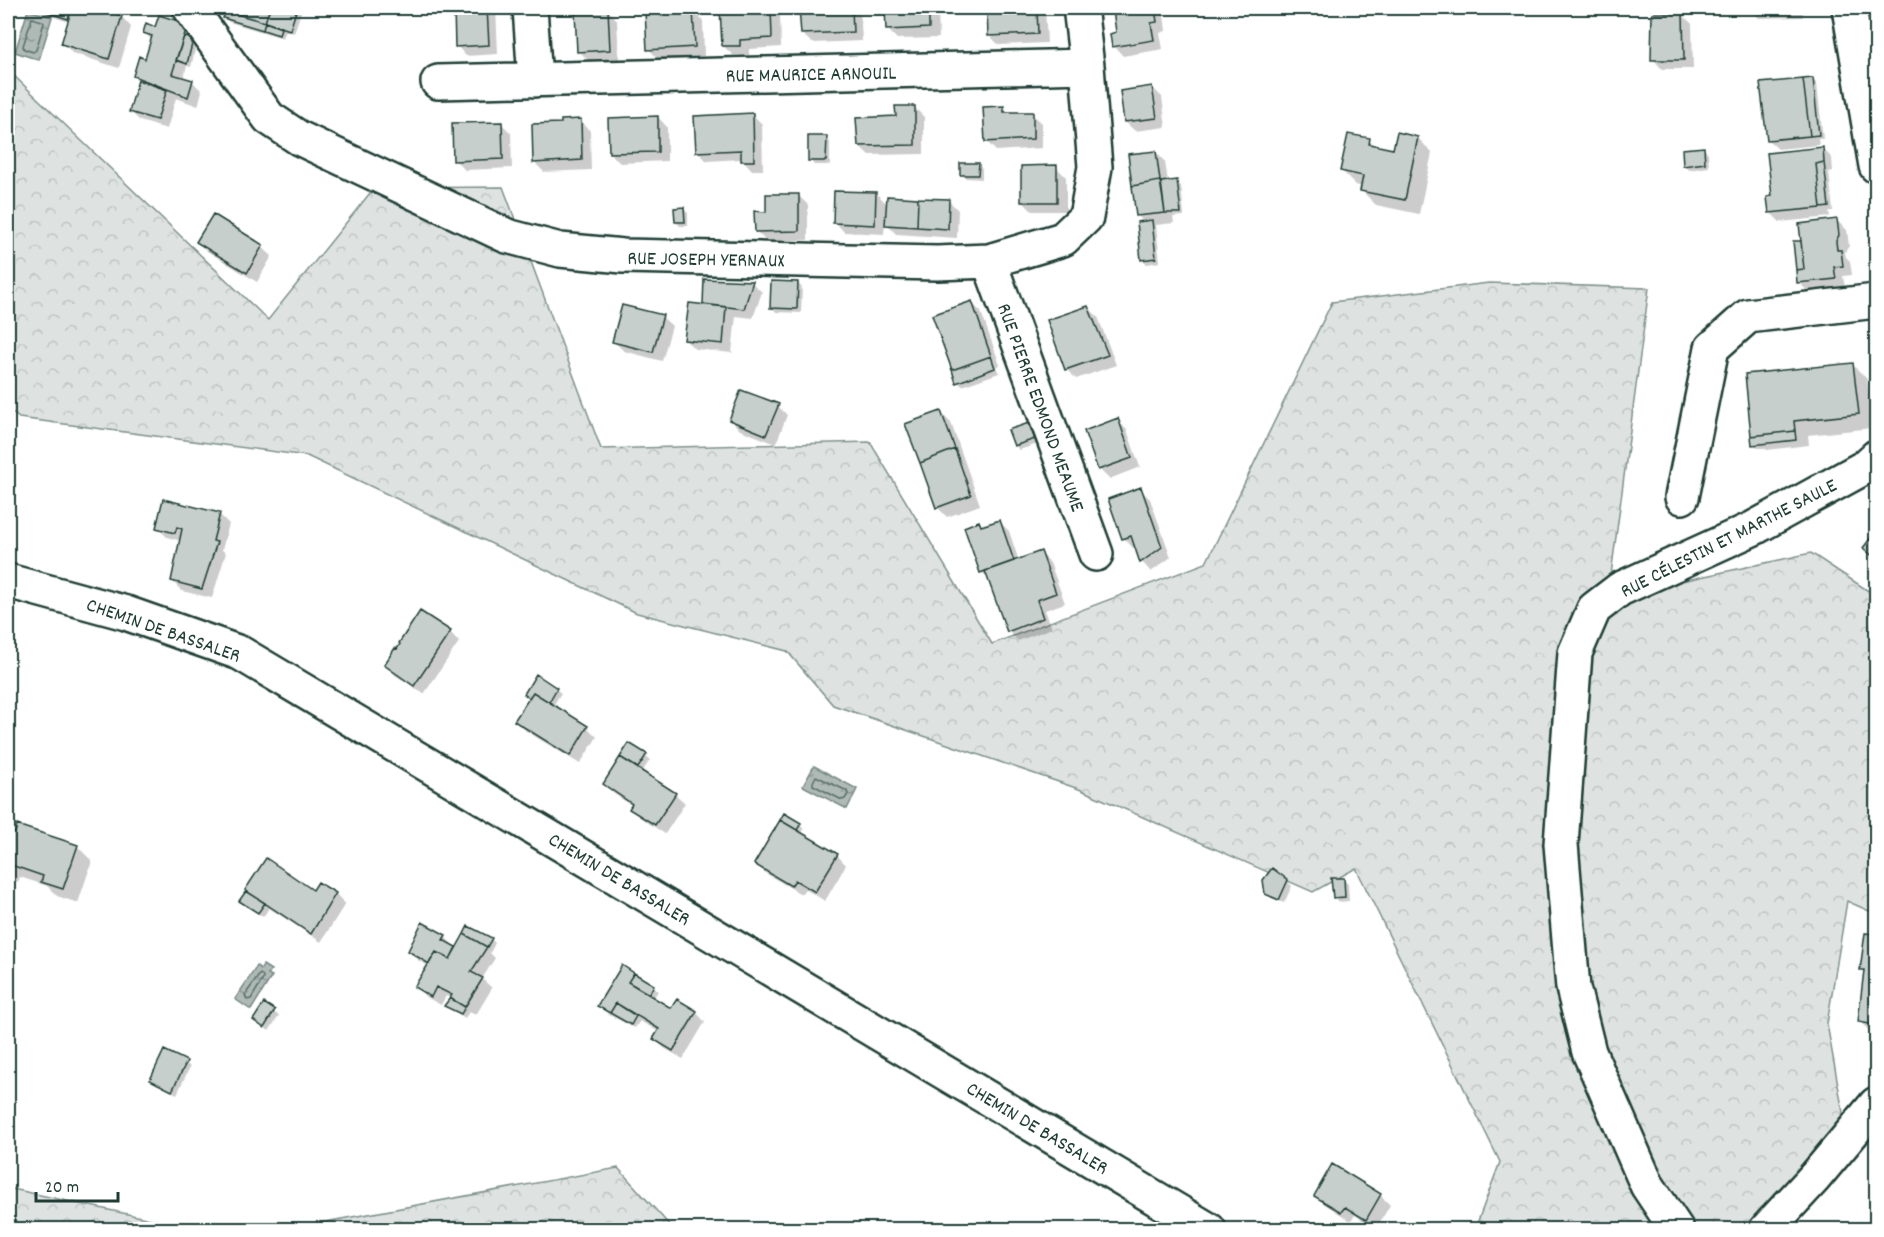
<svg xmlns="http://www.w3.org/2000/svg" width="1884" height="1237" font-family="Dekko,sans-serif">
  <defs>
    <pattern id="forest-crowns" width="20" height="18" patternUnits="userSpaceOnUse" patternTransform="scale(1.5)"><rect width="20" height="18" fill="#dee3e2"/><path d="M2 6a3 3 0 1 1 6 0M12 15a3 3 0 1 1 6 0" fill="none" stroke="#bec4c2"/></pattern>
    <pattern id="water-ripples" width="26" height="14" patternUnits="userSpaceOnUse" patternTransform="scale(1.5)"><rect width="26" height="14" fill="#afbab7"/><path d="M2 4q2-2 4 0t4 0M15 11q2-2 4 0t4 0" fill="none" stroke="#8e9896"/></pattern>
  </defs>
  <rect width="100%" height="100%" fill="#fff"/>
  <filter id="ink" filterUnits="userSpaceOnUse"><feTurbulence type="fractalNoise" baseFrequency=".0167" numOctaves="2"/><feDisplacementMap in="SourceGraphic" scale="12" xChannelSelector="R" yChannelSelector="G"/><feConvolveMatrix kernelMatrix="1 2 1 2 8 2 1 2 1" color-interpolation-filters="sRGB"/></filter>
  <g filter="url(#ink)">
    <!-- forest -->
    <path fill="url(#forest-crowns)" stroke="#7e908b" stroke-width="1.5" d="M8 70 268 320 374 188 503 187 601 449 870 442 992 644 1206 563 1332 302 1489 283 1649 288 1608 597 1811 553 1876 596V914L1847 901 1827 1024 1851 1157 1776 1229H1475L1500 1162 1356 868 1313 892 1079 789 833 705 787 651 637 613 307 456 19 418 8 409Z
      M618 1168 673 1229H287Z
      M8 1188 196 1229H8Z"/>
    <!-- water -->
    <path fill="url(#water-ripples)" stroke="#758883" stroke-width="1.5" d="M28 10 52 17 39 60 15 52Z
      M814 766 857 789 847 809 803 786Z
      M263 965 271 970 268 974 272 976 251 1010 235 999 257 966 261 969Z"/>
    <!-- shadow -->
    <path fill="#0003" d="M26 8H91L122 17 131 27 119 68 72 53 63 43 69 22Z
      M215 8H301L302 9 294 33 286 31 283 38 229 22Z
      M455 8H496L498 54 466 56 457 46Z
      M722 8H773L780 14 781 47 749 49V55H733L723 46Z
      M801 8H860L862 41 812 43 802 34Z
      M887 8H935L938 10 939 38 897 39 887 29Z
      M989 8H1045L1047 43 999 45 989 35Z
      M1130 8H1158L1164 15 1166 31 1160 33 1163 49 1123 56 1114 46Z
      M1749 8H1803V17L1759 18Z
      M608 10 617 20 619 60 589 61 579 51Z
      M693 11 703 21 704 56 658 59 649 49Z
      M1683 15 1692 24 1693 69H1662L1653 59Z
      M160 17 197 35 194 43 196 46 191 67 187 66 183 79 193 82 202 91 198 106 176 98 167 129 140 121 131 112 143 83 135 75 146 60 153 41 145 33 156 29Z
      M1812 79 1817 84 1823 139H1818L1819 145 1778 149 1768 140Z
      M1152 87 1162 97 1166 127 1135 131 1125 122Z
      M914 107 924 117V154L869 155 859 146Z
      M1004 107 1010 114H1032L1042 123V148L996 151 986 141Z
      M753 115 762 124 763 170H752L742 159 707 161 697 151Z
      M658 117 667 127V161L620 163 610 153Z
      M581 121 590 131 591 170 544 172 534 162 563 125Z
      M501 123 511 133 512 168 465 170 455 160Z
      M826 138 830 142V165H814L810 160Z
      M1418 138 1432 153 1419 214 1376 205 1361 190 1362 187 1356 185 1342 171 1369 140 1376 147 1394 151Z
      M1703 148 1708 153 1709 167 1689 170 1685 165Z
      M1822 148 1832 158 1833 171 1829 172 1833 211H1829L1830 217 1780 222 1770 212 1774 197Z
      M1156 152 1165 162 1168 182 1176 181 1181 186 1184 216 1173 217 1174 223 1156 225 1160 262 1147 264 1142 259 1145 223 1138 216Z
      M978 164 982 169V179L966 178 961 174Z
      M1056 167 1066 177V211H1032L1023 202Z
      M876 193 888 205 948 200 958 210 957 238 896 234 885 222 884 234 844 232 835 222Z
      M799 196 808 205V240L766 241 756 231 768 213Z
      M683 209 688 213V226H680L676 222Z
      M214 216 262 247 272 256 257 282 207 251 198 242Z
      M1837 221 1847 230 1849 246 1845 252 1846 257 1850 261 1852 275 1843 276 1845 288 1808 292 1799 282 1803 245Z
      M705 281 752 283 762 292 753 318 736 316 732 353 695 349 685 340 705 306Z
      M798 283 802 288 801 313 776 312 772 307Z
      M972 303 981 312 1000 365 996 367 999 373 962 386 958 382Z
      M1088 307 1098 317 1116 365 1076 379 1067 370 1049 321Z
      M662 317 672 326 662 361 624 351 614 342Z
      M1853 365 1867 379 1872 428 1808 435 1809 445 1767 450 1764 448H1758L1753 444Z
      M778 406 787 415 776 444 740 430 731 420Z
      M941 413 951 423 980 505 947 517 937 507Z
      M1117 420 1127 430 1140 467 1109 479 1099 469Z
      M1028 424 1033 429 1038 444 1019 450 1015 445Z
      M1140 489 1150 499 1171 557 1151 572 1142 562 1136 547 1133 548 1124 538Z
      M219 514 229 524 222 550 226 553 212 598 182 591 172 581 181 541 167 537 158 528Z
      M999 521 1009 531 1019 561 1041 553 1050 563 1065 603 1045 610 1052 628 1018 641 1008 631 990 580 982 572 979 523 982 527Z
      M450 632 459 642 424 694 395 675 386 665 398 651Z
      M537 676 561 693 553 706 587 727 597 737 580 764 526 731 516 721 530 699 525 694Z
      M630 745 650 760 642 772 675 794 685 803 665 834 641 818 631 809 633 806 614 794 605 784Z
      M800 825 804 829 801 835 837 855 846 865 825 901 805 889 801 894 765 873 756 864Z
      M8 832 77 846 92 861 78 903 57 896 47 886 20 877 18 882 8 879Z
      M1343 879 1348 884 1349 901 1339 902 1334 897Z
      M1287 881 1292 886 1284 903 1271 898 1266 893Z
      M318 884 336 894 345 904 321 942 269 908 263 917 241 901 248 891 313 892Z
      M1866 935 1876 936V1037L1860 1022 1865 973 1862 969Z
      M445 937 457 949 491 939 495 943 490 953 495 958 482 979 492 988 476 1015 469 1012 465 1018 446 1006 451 998 446 996 441 1005 426 997 416 987 429 966 419 961 410 951Z
      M622 967 658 991 653 999 672 1010 696 1012 705 1022 683 1059 664 1048 655 1039 659 1032 640 1021 635 1028 609 1015 599 1005Z
      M264 1005 279 1016 269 1031 255 1020Z
      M186 1063 190 1067 177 1094 156 1084 152 1079Z
      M1333 1166 1380 1195 1390 1205 1376 1229 1355 1215 1351 1221 1326 1205 1316 1196Z"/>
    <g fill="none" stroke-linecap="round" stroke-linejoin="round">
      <!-- shore -->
      <path stroke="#596f68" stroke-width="1.5" d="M32 18 42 21 44 23 36 50 33 52 24 49 23 46Z
        M816 776 847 791 848 794 845 799 842 800 813 785V782Z
        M260 974 263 976V979L251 999 247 1000 245 995Z"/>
    </g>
    <!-- building -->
    <path fill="#c7cfcc" stroke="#1f3d34" stroke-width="1.5" d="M48 8H72L68 19 46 12Z
      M72 8H96L122 16 109 59 61 44Z
      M214 8H270L265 22Z
      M270 8H297L290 30 265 22Z
      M454 8H487L489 45 455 47Z
      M720 8H771L772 38 740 40V46H722Z
      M799 8H852L853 32 801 34Z
      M885 8H929V28L886 30Z
      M987 8H1037L1038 34 988 36Z
      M1129 8H1155L1157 22 1151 23 1154 40 1112 47 1110 34 1116 32 1113 10Z
      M608 9 610 50 577 52 575 11Z
      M693 9 695 47 647 50 645 11Z
      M226 11 265 22 263 30 223 18Z
      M1652 13H1683L1684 60H1651Z
      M159 15 188 24 172 74 193 80 188 97 133 76 139 56 145 59 152 36 143 33 146 23 155 27Z
      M265 22 281 28 279 35 263 30Z
      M184 36 193 40 187 64 176 60Z
      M1813 78 1819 135 1810 136 1803 79Z
      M1803 79 1810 136 1767 140 1760 83Z
      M138 80 167 90 157 120 129 112Z
      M1152 86 1157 118 1124 122 1120 91Z
      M895 106H915V145L858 146 856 118 896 116Z
      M1004 106V112H1033V139L985 142 983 107Z
      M753 113 754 161H741V150L696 152 694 116Z
      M658 116V152L609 153 608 118Z
      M581 119 582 160 533 163 532 124 561 123V120Z
      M502 122 503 159 453 161 452 123Z
      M1397 132 1418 137 1405 200 1360 191 1363 176 1340 171 1348 134 1370 138 1369 144 1393 149Z
      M808 136H827L826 161H808Z
      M1704 147 1705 163 1683 166 1682 149Z
      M1823 147 1824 162 1816 164 1821 208 1769 213 1767 197 1772 196 1767 153Z
      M1156 151 1160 181 1132 186 1128 154Z
      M1824 162 1829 207 1821 208 1816 164Z
      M960 163H979L978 175H960Z
      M1057 165V202H1021V166Z
      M1177 180 1181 213H1165L1161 182Z
      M1160 181 1165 213 1136 216 1132 186Z
      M834 191 876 192 875 225 833 223Z
      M766 194H799V231L755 232 754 211 766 212Z
      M887 196 918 198 917 227 885 225Z
      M918 198 949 199 948 229 917 227Z
      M684 207 685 222H675L674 208Z
      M213 214 263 245 247 273 196 242Z
      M1837 219 1839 235 1836 241 1837 250H1841L1843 266 1834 267 1836 279 1797 283 1796 270 1804 269 1799 224Z
      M1152 220 1156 258 1141 260 1137 222Z
      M1793 241H1801L1804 269 1796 270Z
      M704 279 753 281 744 309 703 304Z
      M771 281 798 282 797 309 770 308Z
      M972 301 991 356 952 370 932 315Z
      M689 303 726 307 723 344 684 340Z
      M622 305 663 315 653 352 612 342Z
      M1088 306 1108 355 1065 370 1047 320Z
      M991 356 995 368 956 383 952 370Z
      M1853 363 1859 414 1794 421 1795 431 1751 436 1745 374Z
      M741 390 779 404 766 435 729 420Z
      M941 411 955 449 920 463 905 424Z
      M1118 418 1132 458 1098 470 1084 431Z
      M1029 423 1035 439 1014 446 1008 430Z
      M1795 431 1796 440 1752 445 1751 436Z
      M955 449 971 495 936 508 920 463Z
      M1141 487 1162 547 1140 563 1131 536 1122 539 1108 499Z
      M163 499 220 513 213 541 217 542 202 589 171 581 182 529 177 527 175 533 156 528Z
      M1000 520 1014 561 980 573 964 527 979 521 981 526Z
      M1876 531V559L1863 548Z
      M1041 551 1056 593 1037 600 1043 618 1007 632 985 571Z
      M420 611 451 631 414 686 384 665 395 648 397 649 400 644 399 643Z
      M536 674 557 688 549 702 533 692 529 698 524 694Z
      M533 692 588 726 570 756 514 721Z
      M629 743 647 754 638 768 620 757Z
      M620 757 676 793 655 825 629 809 632 804 603 784Z
      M784 813 801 823 797 830 780 820Z
      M780 820 838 854 815 892 795 880 791 886 754 864Z
      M17 825 78 845 63 889 41 882 43 876 8 864V831L15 833Z
      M266 858 313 890 318 882 336 893 311 934 245 890Z
      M1272 868 1288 880 1279 900 1265 894 1263 880Z
      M1331 878H1344L1345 897 1333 898Z
      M246 891 265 903 258 913 239 901Z
      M422 922 446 935 443 940 456 947 450 959 436 952 429 964 408 951Z
      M468 926 492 938 487 947 464 934Z
      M1865 933 1876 934V1025L1858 1022 1864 970H1860Z
      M464 934 487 947 471 972 483 978 465 1007 450 998 452 995 436 987 431 997 414 987 436 952 450 959Z
      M622 965 634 973 628 982 671 1008 677 999 697 1011 673 1051 653 1039 659 1029 616 1003 610 1013 597 1006Z
      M634 973 654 985 649 994 628 982Z
      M450 998 465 1007 461 1014 444 1006Z
      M264 1003 275 1010 264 1028 253 1020Z
      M616 1003 636 1016 631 1025 610 1013Z
      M164 1050 187 1061 172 1091 150 1080Z
      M1332 1164 1381 1194 1366 1220 1345 1207 1341 1212 1314 1196Z"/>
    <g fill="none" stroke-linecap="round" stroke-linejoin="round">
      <!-- minor casing -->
      <g stroke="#1f3d34" stroke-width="38">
        <path id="minor" d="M190 8 269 118 299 138 507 236 560 250 623 256 937 263 989 261 1063 239 1086 217 1095 167 1087 66 1081 15 1082 8
          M530 8 535 80
          M1849 8 1876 166
          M438 82 1087 66
          M989 261 1096 554
          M1682 497 1712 348 1748 316 1876 301
          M8 581 126 613 240 653 1209 1230
          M1677 1230 1647 1185 1589 1052 1573 988 1561 844 1575 653 1594 609 1620 589 1754 528 1865 467 1876 457
          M1766 1230 1815 1177 1876 1104"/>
      </g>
      <!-- minor -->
      <use href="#minor" stroke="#fff" stroke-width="33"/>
    </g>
  </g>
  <g text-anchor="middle" stroke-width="5" stroke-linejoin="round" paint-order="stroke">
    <!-- street labels -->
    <g font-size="20" fill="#1f3d34" stroke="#fff">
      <text transform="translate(811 73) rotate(-1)" y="7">RUE MAURICE ARNOUIL</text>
      <text transform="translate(706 258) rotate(1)" y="7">RUE JOSEPH YERNAUX</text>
      <text transform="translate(1042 407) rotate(70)" y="7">RUE PIERRE EDMOND MEAUME</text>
      <text transform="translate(1728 537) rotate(-27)" y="7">RUE CÉLESTIN ET MARTHE SAULE</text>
      <text transform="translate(164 629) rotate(19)" y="7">CHEMIN DE BASSALER</text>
      <text transform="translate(620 878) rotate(31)" y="7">CHEMIN DE BASSALER</text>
      <text transform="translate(1038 1127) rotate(31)" y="7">CHEMIN DE BASSALER</text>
    </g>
  </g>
  <!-- margin -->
  <rect width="1884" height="1237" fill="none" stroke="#fff" stroke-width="30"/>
  <rect x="15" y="15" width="1854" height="1207" fill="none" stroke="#1f3d34" stroke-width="2" filter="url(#ink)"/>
  <!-- scale -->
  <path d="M36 1192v9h82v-9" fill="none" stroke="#1f3d34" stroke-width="3"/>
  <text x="45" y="1192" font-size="18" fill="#1f3d34" stroke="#ffffff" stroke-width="4.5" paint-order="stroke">20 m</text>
</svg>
